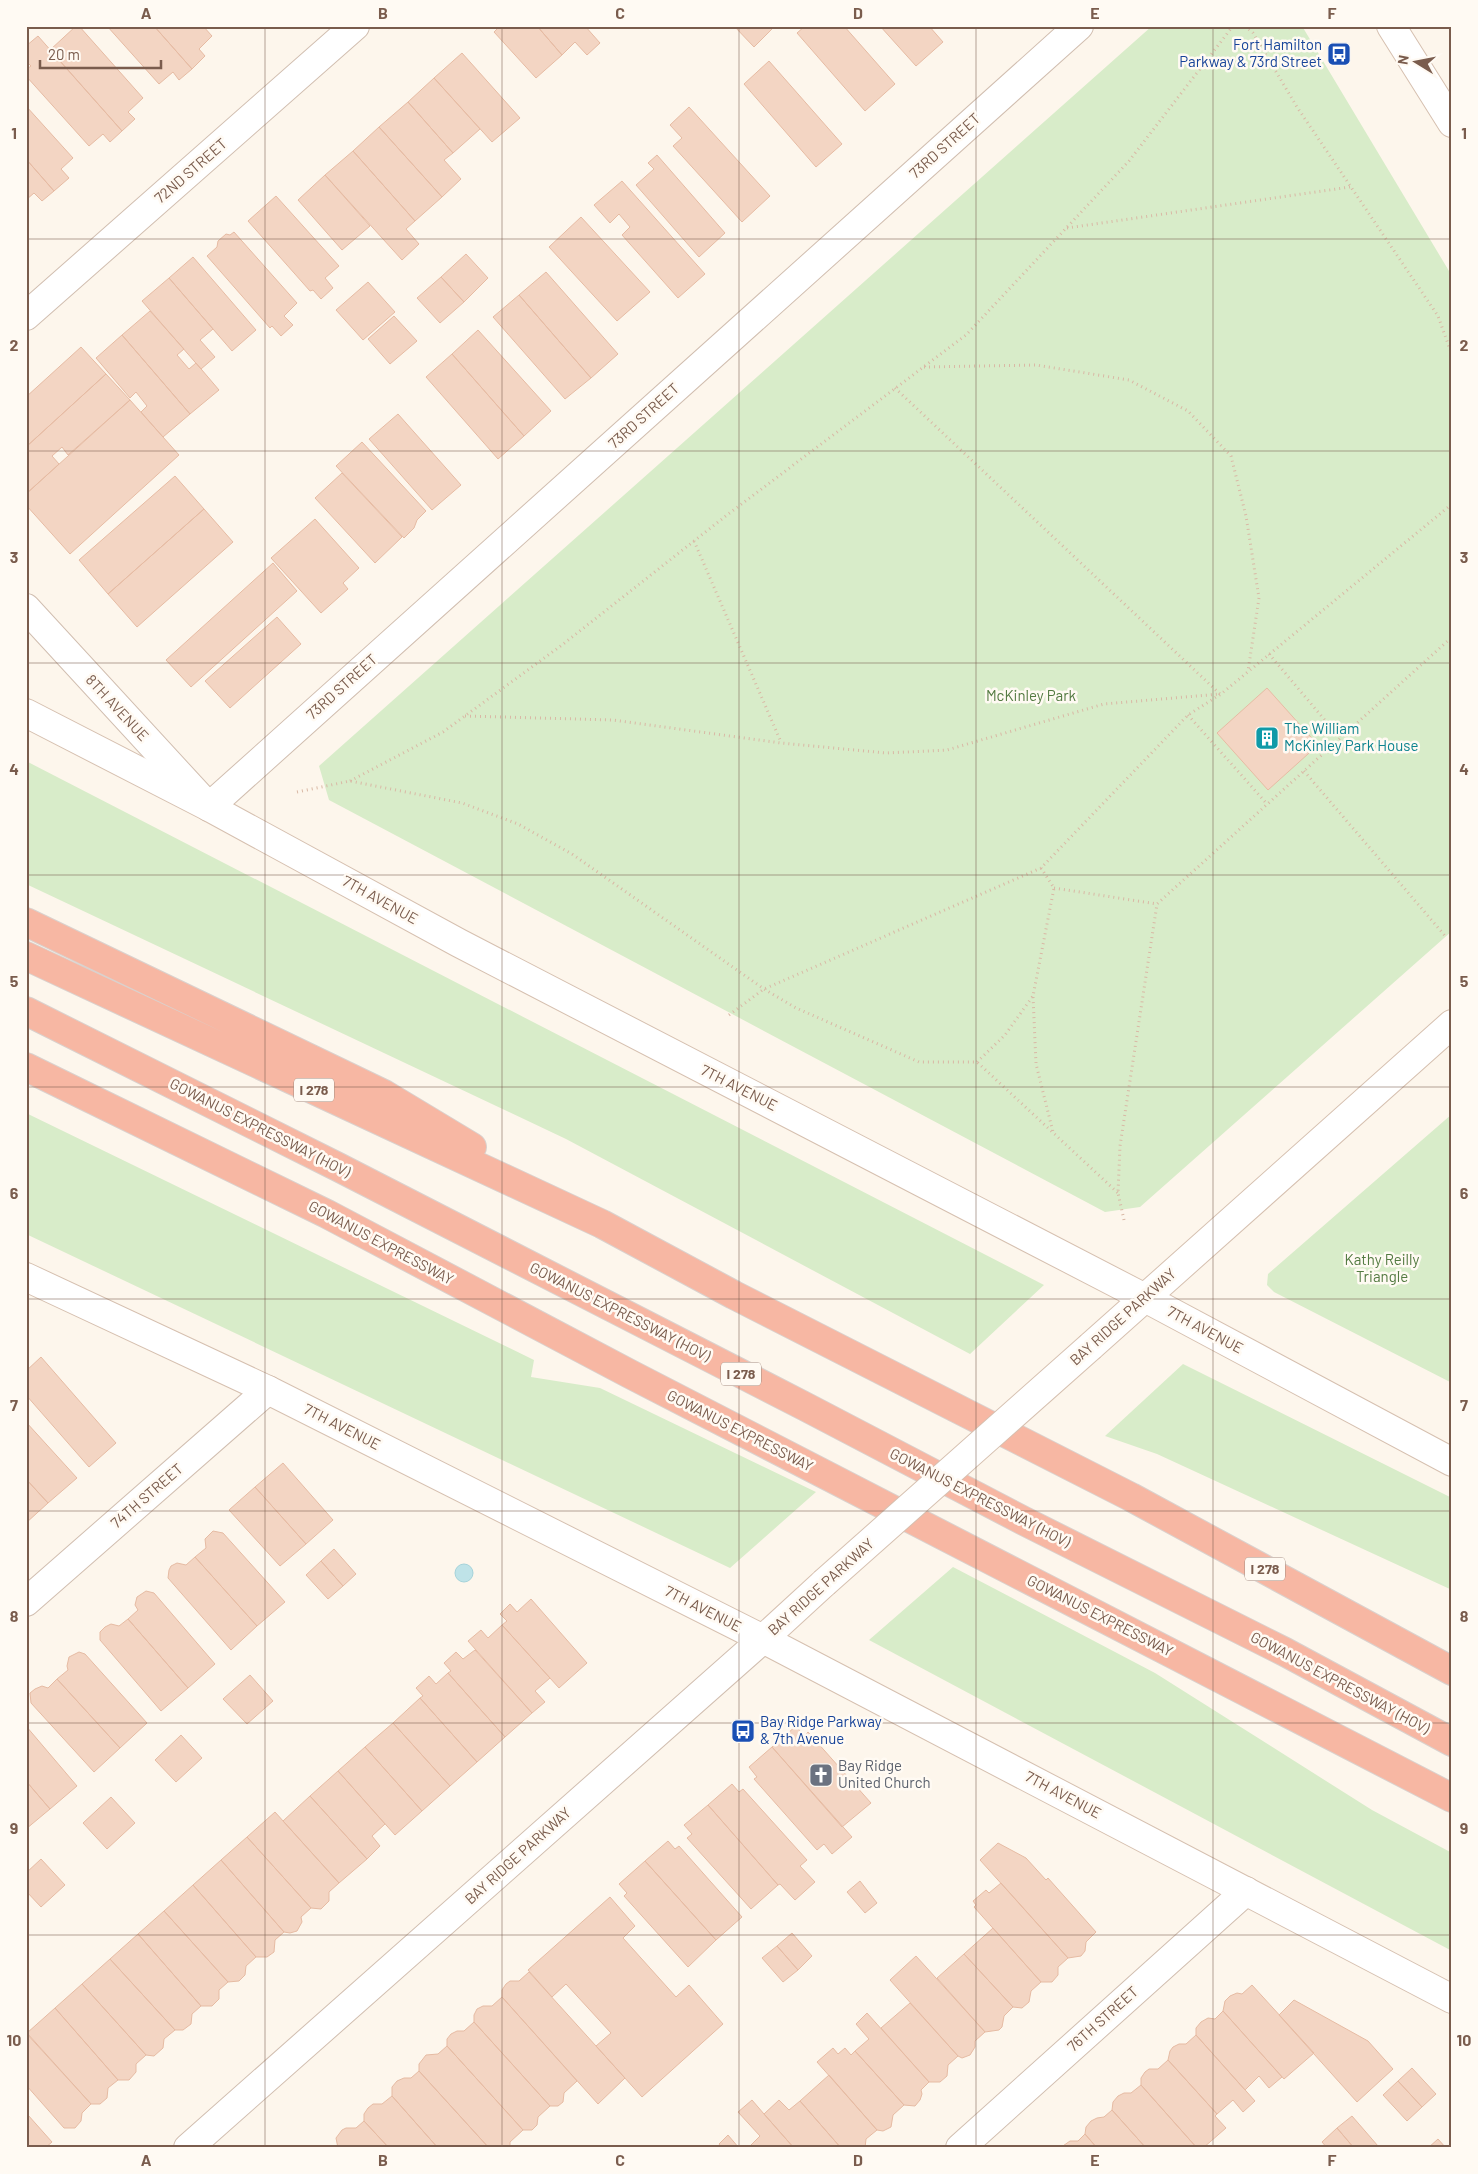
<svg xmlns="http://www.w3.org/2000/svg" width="1478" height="2174" font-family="Barlow,sans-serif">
  <rect width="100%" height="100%" fill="#fdf6ec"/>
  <!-- green -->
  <path fill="#d8ecc9" d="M1152 26H1302L1452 276V931L1140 1207 1105 1212 329 800 319 766Z
    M26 761 1044 1285 970 1354 566 1139 26 884Z
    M26 1113 534 1360 531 1377 600 1388 816 1492 730 1568 26 1234Z
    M1452 1114V1383L1274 1292 1267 1285 1268 1274Z
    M1183 1364 1452 1498V1590L1157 1454 1105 1436Z
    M953 1567 1155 1673 1372 1810 1452 1853V1951L869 1640Z"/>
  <!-- water -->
  <path fill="#bfe3e8" stroke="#a5d3da" d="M455 1573a9 9 0 1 1 18 0a9 9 0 1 1-18 0Z"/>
  <!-- building -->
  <path fill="#f3d5c3" stroke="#e6bba3" d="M76 26H79L143 98 128 112 135 119 122 131 50 50Z
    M107 26H154L192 69 179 80 173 72 159 84Z
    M154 26H203L212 36 199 49 205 56 192 69Z
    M500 26H537L562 55 536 78 494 32Z
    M537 26H585L600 43 587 55 575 42 562 55Z
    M734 26H775L754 47Z
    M805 26H844L895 84 865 111 797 33Z
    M880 26H929L943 42 916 66Z
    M38 36 122 131 110 142 103 134 89 146 26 76V70L31 66 26 61V46Z
    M462 53 520 118 492 142 434 78Z
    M769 61 842 144 816 167 744 84Z
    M434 78 480 129 453 153 408 102Z
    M408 102 453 153 444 160 461 179 442 197 379 127Z
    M26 106 73 158 61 169 69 178 54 191 26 159Z
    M689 107 770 196 742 222 673 146 682 138 670 125Z
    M379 127 442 197 415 221 353 151Z
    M353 151 415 221 406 229 419 244 402 260 325 175Z
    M657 155 725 233 699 257 636 185 654 169 648 163Z
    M26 159 54 191 42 201 34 193 26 200Z
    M325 175 370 226 342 250 298 200Z
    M622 181 705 274 678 298 622 235 630 227 619 214 610 223 594 205Z
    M276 196 339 266 325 278 333 288 321 299 313 290 310 291 248 221Z
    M581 217 650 292 617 321 549 247Z
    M234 232 297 303 284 316 293 325 281 336 272 326 270 328 207 256 217 247 218 241 226 234 230 235Z
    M466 254 488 278 464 302 441 277Z
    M193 257 256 330 232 351 169 278Z
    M546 272 618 354 591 378 519 295Z
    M441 277 464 302 440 323 417 298Z
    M169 278 213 329 200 340 215 357 201 369 142 301Z
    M368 282 395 312 363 340 336 310Z
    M519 295 591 378 565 399 493 317Z
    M150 311 184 349 177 355 189 369 196 363 219 390 190 414 122 335Z
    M394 316 417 341 390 364 368 339Z
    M478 330 551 411 524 436 452 354Z
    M122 335 190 414 163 437 141 412 147 406 136 392 130 398 96 358Z
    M81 347 106 374 26 447V397Z
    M452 354 524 436 498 459 426 377Z
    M106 374 130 400 68 455 62 447 52 456 59 464 26 494V447Z
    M130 400 179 455 70 554 26 505V494Z
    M398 414 461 485 432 510 369 439Z
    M362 442 426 511 417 520 414 528 404 538 336 466Z
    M342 473 402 537 375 563 315 498Z
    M175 476 204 509 108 594 79 560Z
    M204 509 233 542 137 627 108 594Z
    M315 519 359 568 343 583 348 589 321 613 271 558Z
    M273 563 297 591 191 687 166 660Z
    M277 617 301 644 230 708 205 681Z
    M1267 688 1318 745 1268 790 1217 733Z
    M41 1357 116 1443 89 1467 26 1395V1371Z
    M26 1422 77 1478 48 1503 26 1479Z
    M283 1463 333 1520 306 1544 255 1487Z
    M26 1479 48 1503 26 1523Z
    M255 1487 306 1544 280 1566 229 1510Z
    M213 1531 223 1533 285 1602 257 1626 195 1557 206 1548 205 1539Z
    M334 1549 356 1574 343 1586 321 1561Z
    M195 1557 257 1626 231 1650 168 1578 169 1570 171 1566 177 1563 186 1565Z
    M321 1561 343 1586 328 1599 306 1575Z
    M146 1591 154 1593 215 1664 188 1688 128 1619 138 1610 135 1605 137 1597Z
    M531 1599 587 1663 559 1688 502 1625 507 1621 500 1614 510 1604 517 1612Z
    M128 1619 188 1688 161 1711 100 1640V1632L105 1627 111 1624 119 1626Z
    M502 1625 550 1678 535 1691 545 1702 532 1713 468 1641 481 1630 488 1638Z
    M475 1650 532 1713 505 1737 448 1673 451 1671 444 1663 456 1652 463 1659Z
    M79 1652 85 1654 147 1723 120 1748 57 1679 68 1670 67 1666 69 1657Z
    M448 1673 505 1737 477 1762 420 1698 423 1696 416 1688 429 1676 436 1684Z
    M250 1675 273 1701 247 1724 223 1699Z
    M57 1679 120 1748 94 1772 31 1703 30 1693 35 1689 42 1686 48 1688Z
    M420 1698 477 1762 450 1786 393 1723Z
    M393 1723 450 1786 422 1811 365 1747Z
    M26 1726 77 1786 50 1809 26 1781Z
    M796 1726 804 1736 808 1732 871 1803 842 1827 772 1747Z
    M181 1735 202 1758 176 1782 155 1760Z
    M365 1747 422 1811 395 1835 338 1771Z
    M772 1747 852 1837 832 1854 824 1844 817 1850 754 1779 757 1777 749 1767Z
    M338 1771 385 1824 372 1836 380 1846 367 1859 310 1796Z
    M26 1781 50 1809 26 1829Z
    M732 1784 739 1792 743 1789 807 1860 800 1866 815 1882 795 1900 780 1884 778 1885 708 1805Z
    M310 1796 367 1859 339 1883 283 1821Z
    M111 1797 135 1823 107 1849 83 1823Z
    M708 1805 778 1885 751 1909 687 1838 692 1834 684 1825Z
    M275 1812 339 1883 329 1892V1901L321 1909 311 1908 247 1837Z
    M247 1837 311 1908 301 1917 302 1922 297 1931 290 1933 284 1932 221 1860Z
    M668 1841 675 1849 679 1846 742 1917 716 1940 645 1861Z
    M998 1843 1026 1858 1046 1880 1048 1878 1096 1932 1086 1942 1085 1951 1081 1956 1068 1958 980 1860Z
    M41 1859 65 1885 41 1907 26 1891V1873Z
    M221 1860 284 1932 275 1940 274 1952 267 1957H256L193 1885Z
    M645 1861 716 1940 688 1967 624 1896 627 1893 619 1884Z
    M860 1881 877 1903 865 1913 847 1892Z
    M1001 1883 1068 1958 1058 1967V1975L1052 1982H1041L974 1907 976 1905 973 1901 986 1890 989 1893Z
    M193 1885 256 1957 246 1966 245 1975 239 1981 228 1982 164 1911Z
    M610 1897 635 1926 623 1938 676 1997 689 1985 723 2024 642 2097 596 2046 611 2033 566 1984 552 1997 528 1970Z
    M164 1911 228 1982 219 1990V1999L212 2006H201L138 1934Z
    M993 1928 1041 1982 1031 1991 1029 2002 1022 2008 1013 2007 964 1954Z
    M792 1933 812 1956 798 1970 777 1946Z
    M138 1934 201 2006 192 2014 191 2024 183 2030H175L110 1959Z
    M777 1946 798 1970 783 1982 762 1958Z
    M964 1954 1013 2007 1004 2016 1002 2027 999 2030 985 2032 937 1978Z
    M916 1956 985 2032 975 2041V2047L970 2055 962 2058 958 2056 890 1980Z
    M110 1959 175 2030 164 2039 163 2048 154 2056 146 2055 82 1984Z
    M529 1972 625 2078 598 2104 502 1997V1990L506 1984 510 1981H519Z
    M82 1984 146 2055 136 2064V2072L129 2080H118L55 2008Z
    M1252 1985 1314 2053 1284 2079 1223 2011 1225 2001 1230 1996 1237 1993 1242 1994Z
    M502 1997 577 2081 564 2093 563 2102 558 2106H550L474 2022V2015L477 2009 483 2006H492Z
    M1294 2000 1368 2041 1393 2069 1357 2102 1279 2015Z
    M910 2003 958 2056 948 2065 947 2076 940 2082H929L881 2028Z
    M55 2008 118 2080 108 2088 107 2098 100 2104H91L27 2033Z
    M1223 2011 1282 2077 1269 2088 1259 2076 1245 2090 1196 2035V2028L1201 2022 1208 2018 1215 2019Z
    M867 2013 929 2082 921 2090 922 2094 920 2100 915 2106 904 2105 855 2051 869 2039 856 2024Z
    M474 2022 550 2106 538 2117 537 2125 532 2130H523L447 2046V2039L451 2034 457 2031H464Z
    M26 2033 91 2104 82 2113 81 2121 75 2128H64L26 2085Z
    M1196 2035 1255 2101 1243 2112 1233 2100 1217 2114 1168 2060 1170 2051 1173 2047 1179 2044H1186Z
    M447 2046 523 2130 510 2142V2148H489L419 2071V2064L426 2055 438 2054Z
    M833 2048 838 2054 845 2048 851 2055 855 2051 904 2105 893 2115 891 2127 883 2131 877 2130 817 2062Z
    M1168 2060 1217 2114 1215 2116 1226 2128 1203 2148H1197L1141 2085V2078L1145 2072 1149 2069H1158Z
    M1412 2068 1436 2094 1422 2107 1398 2081Z
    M419 2071 489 2148H438L392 2096V2087L397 2081 404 2078H411Z
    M829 2075 877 2130 866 2139 865 2148H841L800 2101Z
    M1398 2081 1422 2107 1407 2121 1383 2095Z
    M1141 2085 1197 2148H1146L1112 2110 1113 2102 1118 2096 1124 2093H1131Z
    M392 2096 438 2148H389L364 2121V2114L368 2108 373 2104H382Z
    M752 2100 764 2114 794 2148H748L760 2136 738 2112Z
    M779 2100 789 2110 800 2101 841 2148H794L764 2114Z
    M1112 2110 1146 2148H1097L1085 2134 1086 2127 1091 2121 1097 2118 1104 2117Z
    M28 2115 52 2142 45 2148H26V2117Z
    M1352 2116 1378 2146 1375 2148H1354L1337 2128Z
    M364 2121 389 2148H338L336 2138 342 2130 346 2128H356Z
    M1337 2128 1354 2148H1327L1322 2142Z
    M1085 2134 1097 2148H1060L1070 2141H1078Z
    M728 2135 739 2148H722L719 2144Z
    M1438 2139 1446 2148H1428Z"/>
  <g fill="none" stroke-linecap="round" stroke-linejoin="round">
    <!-- street casing -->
    <g stroke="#d1beb0" stroke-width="30">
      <path id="street" d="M26 316 355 26
        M26 608 209 807 1079 26
        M26 1602 268 1390
        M188 2148 763 1639
        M960 2148 1246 1891"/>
    </g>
    <!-- secondary casing -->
    <g stroke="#d6c0b0" stroke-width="30">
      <path id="secondary" d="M1391 26 1452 123
        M26 713 209 807 459 943 1145 1298 1452 1462
        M26 1277 268 1390 763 1639 1452 1999
        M1091 1346 1452 1024
        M763 1639 824 1583"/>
    </g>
    <!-- highway casing -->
    <g stroke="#dad1cd" stroke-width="30">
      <path id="highway" d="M26 922 384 1094 472 1147
        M26 956 602 1224 734 1295 1131 1497 1452 1671
        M26 1011 338 1167 806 1407 1024 1521 1285 1652 1452 1742
        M26 1067 327 1214 630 1374 1452 1798"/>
    </g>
    <!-- path -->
    <path stroke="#d9b8a5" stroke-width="3" stroke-dasharray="1 4" stroke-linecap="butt" d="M1245 26 1253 33 1297 107 1438 316 1452 355
      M1067 228 1350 187
      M924 367 1036 365 1129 380 1188 411 1231 456 1246 516 1259 598 1248 671
      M895 388 1220 694
      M694 541 781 742
      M1269 654 1340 738
      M1188 715 1267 804
      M465 716 613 720 781 743 886 753 947 750 1104 704 1220 694
      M1304 771 1446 937
      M350 781 443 732 562 645 727 515 966 335 1129 161 1233 26
      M297 792 350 781 462 803 518 824 572 854 764 989 796 1008 919 1062H977L1118 1193
      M1041 868 1054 888 1033 996 1036 1064 1053 1132
      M1054 888 1157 904
      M729 1015 764 989 1041 868 1188 715 1221 694 1452 504
      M977 1062 1005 1035 1033 996
      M1124 1220 1118 1193 1120 1146 1157 904 1452 637"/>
    <!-- street -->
    <use href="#street" stroke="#fff" stroke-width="28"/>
    <!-- secondary -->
    <use href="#secondary" stroke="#fff" stroke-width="28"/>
    <!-- highway -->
    <use href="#highway" stroke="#f7b7a3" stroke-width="28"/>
    <!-- secondary-bridge casing -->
    <g stroke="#d6c0b0" stroke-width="30" stroke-linecap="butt">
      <path id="secondary-bridge" d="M824 1583 1091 1346"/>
    </g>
    <!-- secondary-bridge -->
    <use href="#secondary-bridge" stroke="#fff" stroke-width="28"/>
  </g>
  <!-- grid -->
  <path fill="none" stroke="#7a5c4d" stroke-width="1" stroke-opacity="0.55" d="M265 26V2148M502 26V2148M739 26V2148M976 26V2148M1213 26V2148M26 239H1452M26 451H1452M26 663H1452M26 875H1452M26 1087H1452M26 1299H1452M26 1511H1452M26 1723H1452M26 1935H1452"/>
  <!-- icons -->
  <defs>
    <g id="bus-square" transform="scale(1.25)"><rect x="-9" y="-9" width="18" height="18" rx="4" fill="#1a4fb4" stroke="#fffaf3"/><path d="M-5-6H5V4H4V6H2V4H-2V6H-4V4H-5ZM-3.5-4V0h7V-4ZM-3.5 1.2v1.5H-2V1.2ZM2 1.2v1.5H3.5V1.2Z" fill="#fff"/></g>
    <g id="building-square" transform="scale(1.25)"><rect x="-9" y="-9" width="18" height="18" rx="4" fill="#0f9aa8" stroke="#fffaf3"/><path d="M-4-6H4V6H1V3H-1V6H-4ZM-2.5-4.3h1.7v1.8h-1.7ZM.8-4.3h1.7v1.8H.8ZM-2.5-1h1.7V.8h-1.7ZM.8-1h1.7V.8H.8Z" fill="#fff"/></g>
    <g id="church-square" transform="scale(1.25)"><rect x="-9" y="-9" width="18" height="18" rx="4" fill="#6b7280" stroke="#fffaf3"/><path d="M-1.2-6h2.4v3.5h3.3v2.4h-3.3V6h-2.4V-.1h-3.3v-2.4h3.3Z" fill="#fff"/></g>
  </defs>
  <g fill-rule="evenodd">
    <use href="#bus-square" x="1339" y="54"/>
    <use href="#building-square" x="1267" y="738"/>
    <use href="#bus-square" x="743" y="1731"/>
    <use href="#church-square" x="821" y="1775"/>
  </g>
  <g text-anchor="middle" stroke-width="5" stroke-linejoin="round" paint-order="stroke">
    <!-- shield labels -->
    <g fill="#fffaf3" stroke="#a28b7f" stroke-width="1">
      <rect x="294" y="1078.5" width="40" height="23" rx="4"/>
      <rect x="721" y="1362.5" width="40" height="23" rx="4"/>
      <rect x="1245" y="1557.5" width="40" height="23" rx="4"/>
    </g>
    <g font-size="14" font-weight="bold" fill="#7a5c4d">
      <text x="314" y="1095">I 278</text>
      <text x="741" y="1379">I 278</text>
      <text x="1265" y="1574">I 278</text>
    </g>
    <!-- transit labels -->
    <g font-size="15" fill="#164399" stroke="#fffaf3" text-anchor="end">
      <text x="1322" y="50">Fort Hamilton<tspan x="1322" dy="17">Parkway &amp; 73rd Street</tspan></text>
      <text x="760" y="1727" text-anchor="start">Bay Ridge Parkway<tspan x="760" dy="17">&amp; 7th Avenue</tspan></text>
    </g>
    <!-- street labels -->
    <g font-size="15" fill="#7a5c4d" stroke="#fffaf3">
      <text transform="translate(945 146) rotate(-42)" y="5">73RD STREET</text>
      <text transform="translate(191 171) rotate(-41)" y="5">72ND STREET</text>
      <text transform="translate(644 416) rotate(-42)" y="5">73RD STREET</text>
      <text transform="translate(342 687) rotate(-42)" y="5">73RD STREET</text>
      <text transform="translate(117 708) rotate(47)" y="5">8TH AVENUE</text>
      <text transform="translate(380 900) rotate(29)" y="5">7TH AVENUE</text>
      <text transform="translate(739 1088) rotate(27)" y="5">7TH AVENUE</text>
      <text transform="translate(260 1128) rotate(27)" y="5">GOWANUS EXPRESSWAY (HOV)</text>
      <text transform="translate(381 1243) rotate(28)" y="5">GOWANUS EXPRESSWAY</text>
      <text transform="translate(620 1312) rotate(27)" y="5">GOWANUS EXPRESSWAY (HOV)</text>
      <text transform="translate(1123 1317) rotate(-42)" y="5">BAY RIDGE PARKWAY</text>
      <text transform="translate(1205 1330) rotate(28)" y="5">7TH AVENUE</text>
      <text transform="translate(342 1427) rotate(27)" y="5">7TH AVENUE</text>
      <text transform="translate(740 1431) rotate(27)" y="5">GOWANUS EXPRESSWAY</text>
      <text transform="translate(147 1496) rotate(-41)" y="5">74TH STREET</text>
      <text transform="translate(980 1498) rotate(27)" y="5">GOWANUS EXPRESSWAY (HOV)</text>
      <text transform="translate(821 1587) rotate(-42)" y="5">BAY RIDGE PARKWAY</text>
      <text transform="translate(703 1609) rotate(27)" y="5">7TH AVENUE</text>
      <text transform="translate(1100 1616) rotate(27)" y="5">GOWANUS EXPRESSWAY</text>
      <text transform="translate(1340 1683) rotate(28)" y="5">GOWANUS EXPRESSWAY (HOV)</text>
      <text transform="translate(1063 1795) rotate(28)" y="5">7TH AVENUE</text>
      <text transform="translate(518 1856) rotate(-42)" y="5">BAY RIDGE PARKWAY</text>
      <text transform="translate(1103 2019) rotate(-42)" y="5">76TH STREET</text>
    </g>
    <!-- park labels -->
    <g font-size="15" fill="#537a41" stroke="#fffaf3">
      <text x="1031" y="701">McKinley Park</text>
      <text x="1382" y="1265">Kathy Reilly<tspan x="1382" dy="17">Triangle</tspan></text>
    </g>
    <!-- culture labels -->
    <g font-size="15" fill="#0d838f" stroke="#fffaf3" text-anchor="start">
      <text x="1284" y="734">The William<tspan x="1284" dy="17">McKinley Park House</tspan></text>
    </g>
    <!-- worship labels -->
    <g font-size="15" fill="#5b616d" stroke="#fffaf3" text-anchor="start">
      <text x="838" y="1771">Bay Ridge<tspan x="838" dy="17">United Church</tspan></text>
    </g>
  </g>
  <!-- border -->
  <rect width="1478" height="2174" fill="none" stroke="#fffaf3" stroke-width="55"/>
  <!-- north arrow -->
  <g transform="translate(1416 62) rotate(280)" stroke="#fffaf3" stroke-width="4" paint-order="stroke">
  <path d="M0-4L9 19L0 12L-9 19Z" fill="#7a5c4d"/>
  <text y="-8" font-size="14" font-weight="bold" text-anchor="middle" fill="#7a5c4d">N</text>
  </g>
  <!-- scale -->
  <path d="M40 60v8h121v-8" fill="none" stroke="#7a5c4d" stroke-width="2.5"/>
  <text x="48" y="60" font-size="15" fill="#7a5c4d" stroke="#fffaf3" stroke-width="4" paint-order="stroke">20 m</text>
  <rect x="28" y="28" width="1422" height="2118" fill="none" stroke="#7a5c4d" stroke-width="2"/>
  <g font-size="16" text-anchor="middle" font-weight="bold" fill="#7a5c4d">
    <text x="146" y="19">A</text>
    <text x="383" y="19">B</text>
    <text x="620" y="19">C</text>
    <text x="858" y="19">D</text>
    <text x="1095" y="19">E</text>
    <text x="1332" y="19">F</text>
    <text x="14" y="139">1</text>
    <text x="1464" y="139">1</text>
    <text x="14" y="351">2</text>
    <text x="1464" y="351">2</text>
    <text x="14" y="563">3</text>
    <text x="1464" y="563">3</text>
    <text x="14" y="775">4</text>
    <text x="1464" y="775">4</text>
    <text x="14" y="987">5</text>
    <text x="1464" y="987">5</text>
    <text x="14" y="1199">6</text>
    <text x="1464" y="1199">6</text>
    <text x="14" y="1411">7</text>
    <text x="1464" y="1411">7</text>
    <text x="14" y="1622">8</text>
    <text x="1464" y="1622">8</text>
    <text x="14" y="1834">9</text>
    <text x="1464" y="1834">9</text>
    <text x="14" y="2046">10</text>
    <text x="1464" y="2046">10</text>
    <text x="146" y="2166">A</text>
    <text x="383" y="2166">B</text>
    <text x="620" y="2166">C</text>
    <text x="858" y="2166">D</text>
    <text x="1095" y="2166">E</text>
    <text x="1332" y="2166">F</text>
  </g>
</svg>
